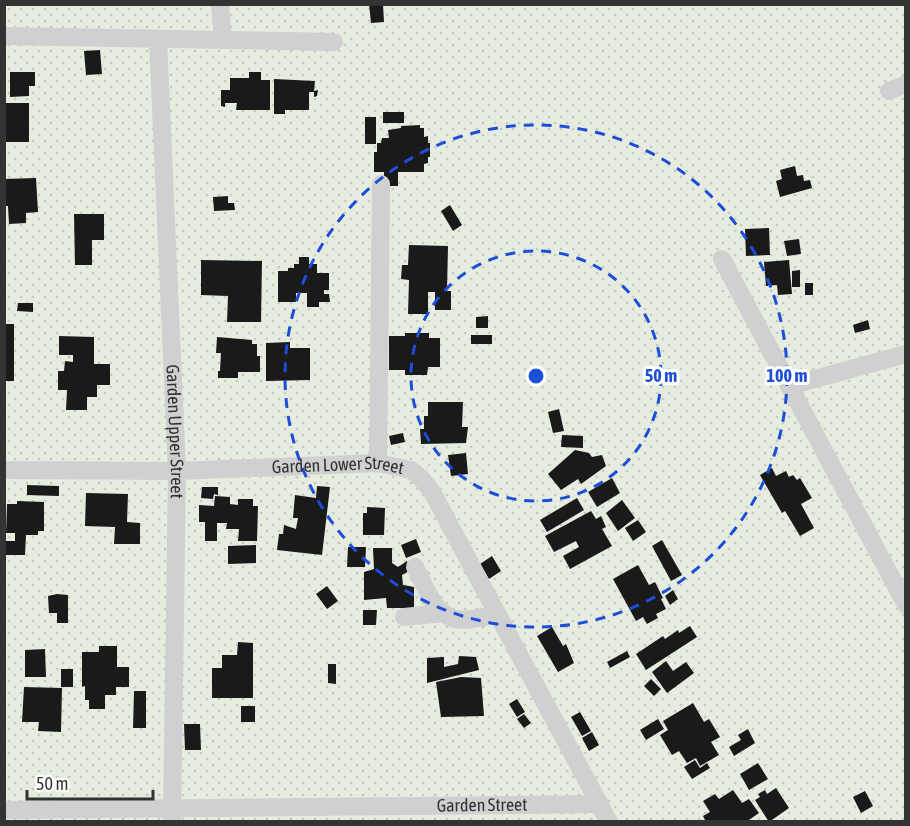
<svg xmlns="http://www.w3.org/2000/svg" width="910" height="826" font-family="'Asap Condensed',sans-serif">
  <defs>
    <pattern id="park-dots" width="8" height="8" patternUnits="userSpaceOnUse" patternTransform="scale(1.5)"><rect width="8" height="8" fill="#e6ecdf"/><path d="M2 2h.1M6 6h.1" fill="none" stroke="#c6cbc0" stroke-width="1.8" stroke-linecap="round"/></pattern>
  </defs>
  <rect width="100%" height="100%" fill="#fff"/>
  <!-- park -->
  <path fill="url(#park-dots)" d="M5 5H905V821H5Z"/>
  <!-- building -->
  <path fill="#1a1a1a" d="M369 4H383L384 22 371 23Z
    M100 50 102 74 86 75 84 51Z
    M10 72H35V86H29V96L10 97Z
    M249 72H261V80H270V110H236L237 103H225V107L221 106V90H230V78H249Z
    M274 79 315 81 314 91 318 90 317 96 314 97V92H309V110H285V114H274Z
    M4 103H29V142H4Z
    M383 112H404V123H383Z
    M365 117H376V144H365Z
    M420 125V128H424V137L428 136V143H430V157H428V163L424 164V172H398V186H384V172H374V152H377V143H381L382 138H389L388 130 401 128V126Z
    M795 166 797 176 803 175 804 181 810 180 812 188 780 197 776 181 782 179 780 170Z
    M36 178 38 212 26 213V223L9 224 8 206H4V179Z
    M228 196V203H234L235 210 214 211 213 197Z
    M450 205 462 225 453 231 441 211Z
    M74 214H104V240H92V265H75Z
    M769 228 770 255 746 256 745 229Z
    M799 239 801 254 787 256 784 241Z
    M409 245 448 246 447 291H451V310H435V292H428V314H408L409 280 401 279 402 265H408Z
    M299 257H309V264H317V273H329V290H324V294H329L330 302H319V307H307V293H296V302H278V271H288V268H294V264H299Z
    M201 260 262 261 261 322H227L228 296 201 295Z
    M789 260 792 294 778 295 777 285 766 286 764 262Z
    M800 270V287H792V271Z
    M805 283H813V295H805Z
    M18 303H33V312L17 311Z
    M488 316V328H476V317Z
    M868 320 870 329 855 333 853 325Z
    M4 324H14V381H4Z
    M405 333H429V338H440V367H428L427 375H405V370H389V336H405Z
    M471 335H492V344H471Z
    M59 336 94 337V364H110V385H97V397H87V410H66L67 390H58V371H64L65 361 73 362V355H59Z
    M217 337 252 340V344H257V356H260V372H238V378H218V371H220L221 353H216Z
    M290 342V348H310V380L266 381V343Z
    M428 402H463L462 427H468L466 443 421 444 420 429H424V416H428Z
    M559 409 564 431 553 433 548 412Z
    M403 433 405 442 391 445 389 436Z
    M562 435 583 436V448L561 447Z
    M575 450 589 453 592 457 602 455 606 466 581 484 578 479 561 490 548 474Z
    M466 453 468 474 451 476 448 455Z
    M772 468 776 476 786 471 789 477 793 475 797 480 800 478 812 498 801 504 814 528 800 536 785 511 782 513 760 475Z
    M612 478 620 493 597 507 588 492Z
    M27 485 59 486V496L27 495Z
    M317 486 330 487 322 555 277 550 279 534H283L284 525 296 529 298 518H293L295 495 316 498Z
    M202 487H218V495L214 494 213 499 201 498Z
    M86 493 128 494 127 522 140 523V544H114L115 527 85 526Z
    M215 496 230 497V504L238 505V499H253V506H258L257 541H238L239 529H226L227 523H217V541H205V522H199V505L214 506Z
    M577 498 584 510 547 532 540 520Z
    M622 500 635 518 618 531 606 513Z
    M17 501 44 502V531H38V535H26L25 555H5L6 541H15V533H6L7 504H17Z
    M367 507 385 508 384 535H363V513H367Z
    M591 511 596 519 601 516 606 527 602 529 612 546 570 569 563 556 579 547 576 541 554 552 545 536Z
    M638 520 646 532 633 541 625 528Z
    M416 539 421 552 406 558 401 545Z
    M662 540 682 575 671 581 652 546Z
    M256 545V563L228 564V546Z
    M348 547H366L365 567H347Z
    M373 548H392V563L398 567 407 561 411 570 402 575 403 585 414 587V608H387L386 598 364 600V572L374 569Z
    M492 556 501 571 489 579 480 564Z
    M638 565 649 585 655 582 663 598 661 599 666 609 656 614 658 618 647 624 643 617 636 621 613 579Z
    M327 586 338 601 327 609 316 594Z
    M673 590 678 599 670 605 665 596Z
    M57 594 68 595V623H57V613H49L48 596Z
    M363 610H377L376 625H363Z
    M690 626 697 637 646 670 636 654 663 636 665 639 678 630 679 633Z
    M552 627 563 646 566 644 574 663 558 672 537 636Z
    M238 642 253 643V698H212V668H222V655H237Z
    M99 646H117V667H129V687H116V695H105V709H89V700H85V686L82 687V652H99Z
    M45 649 46 677H25V650Z
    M627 651 630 657 610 668 607 662Z
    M459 656 476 657 479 670 427 683V658L444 657V667L458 664Z
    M666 661 673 671 686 662 694 673 667 693 652 672Z
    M328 664H336V684L328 683Z
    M61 669H73V687H61Z
    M461 677 481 678 484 716 441 717 436 682Z
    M651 679 661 689 654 696 644 686Z
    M24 687 62 688 61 732 38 731 39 722H22Z
    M134 691H146V728H133Z
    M517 699 525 712 517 717 509 704Z
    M693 703 704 722 709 719 720 737 711 742 719 755 700 766 696 758 687 763 679 751 672 755 660 735 668 730 663 721Z
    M241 706H255V722H241Z
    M580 712 591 731 582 736 571 717Z
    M524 714 531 723 524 728 517 719Z
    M658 719 664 729 646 740 640 730Z
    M184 724H200L201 750H185Z
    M748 729 755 743 734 756 729 747 741 740 738 735Z
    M592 732 599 745 589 751 582 738Z
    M695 760 700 768 707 763 710 768 692 779 684 767Z
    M758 763 768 779 749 790 740 774Z
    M776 788 789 808 769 822 755 800 760 797 758 794 765 790 767 794Z
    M733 790 742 803 749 799 759 813 746 822H706L703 816 710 812 703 801 715 794 719 799Z
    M865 791 873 806 861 813 853 797Z"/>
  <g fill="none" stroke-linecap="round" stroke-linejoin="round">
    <!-- minor -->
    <g stroke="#d0d0d0" stroke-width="18">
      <path d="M220 4 223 38"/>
      <path d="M4 36 334 42"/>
      <path id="s1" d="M158 40 177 471 172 822"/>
      <path d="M889 91 906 84"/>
      <path d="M722 259 906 605"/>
      <path d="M789 386 906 354"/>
      <path d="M378 463 381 184"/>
      <path id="s2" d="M4 470 177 471 378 463 411 470 422 479 432 492 609 822"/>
      <path d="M415 567C424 583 434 615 455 619 468 622 485 616 497 614"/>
      <path d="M404 617 444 613"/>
      <path id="s3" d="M4 810 600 804"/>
    </g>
  </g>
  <!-- distance rings -->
  <g fill="none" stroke="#1d4ed8" stroke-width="3" stroke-dasharray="10 8">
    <circle cx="536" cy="376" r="125"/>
    <circle cx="536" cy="376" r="251"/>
  </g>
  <g text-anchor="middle" stroke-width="6" stroke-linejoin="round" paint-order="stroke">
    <!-- street labels -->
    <g font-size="18" fill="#333" stroke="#fff">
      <text dy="6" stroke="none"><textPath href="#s1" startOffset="392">Garden Upper Street</textPath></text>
      <text dy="6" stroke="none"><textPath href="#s2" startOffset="334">Garden Lower Street</textPath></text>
      <text dy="6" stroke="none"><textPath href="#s3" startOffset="478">Garden Street</textPath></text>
    </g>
  </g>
  <circle cx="536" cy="376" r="9" fill="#1d4ed8" stroke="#fff" stroke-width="3"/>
  <g font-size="18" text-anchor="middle" font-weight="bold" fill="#1d4ed8" stroke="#fff" stroke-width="6" stroke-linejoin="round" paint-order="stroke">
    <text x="661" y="382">50 m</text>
    <text x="787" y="382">100 m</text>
  </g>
  <!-- border -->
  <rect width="910" height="826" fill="none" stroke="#333333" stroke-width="12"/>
  <!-- scale -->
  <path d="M27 790v9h126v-9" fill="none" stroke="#333333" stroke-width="3"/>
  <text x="36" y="790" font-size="18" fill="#333333" stroke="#ffffff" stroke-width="4.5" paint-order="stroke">50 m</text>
</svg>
